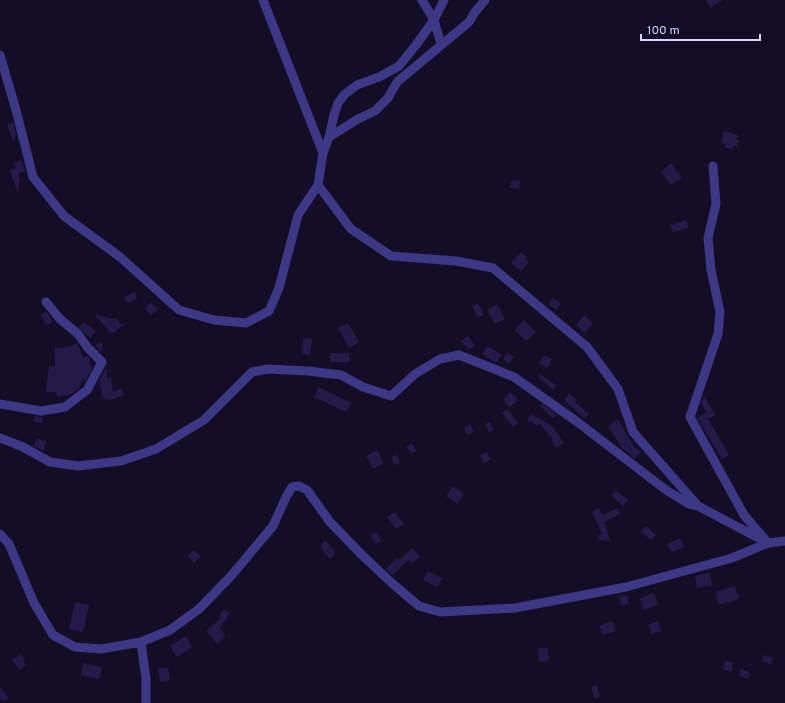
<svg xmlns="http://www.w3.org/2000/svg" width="785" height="703" font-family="Overpass,sans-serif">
  <rect width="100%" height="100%" fill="#130e25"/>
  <!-- building -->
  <path fill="#241a47" d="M706 0H723L710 8Z
    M13 122 16 133 14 142 7 125Z
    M724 131 738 135 737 140H739L737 147 734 146 733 150 725 147V144L721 143Z
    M21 160 25 171 18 174 20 182H19L18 194 10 170 16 168 14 163Z
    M671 163 682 178 671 185 661 172Z
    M520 180 519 189 510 188 511 181Z
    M686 220 689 227 673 233 670 225Z
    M521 252 527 257 525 259 529 262 521 271 511 263Z
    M135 291 137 298 127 303 124 297Z
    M552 298 561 303 557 310 548 305Z
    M151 302 158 309 151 315 145 309Z
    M478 303 484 315 478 318 472 306Z
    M497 304 505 319 495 324 487 310Z
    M46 311 53 322 47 325 40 315Z
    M94 314 111 319 116 318 122 325 114 333H111Z
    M584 315 593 323 585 333 576 325Z
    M524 320 536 332 526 341 515 330Z
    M83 322 96 331 90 338 79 327Z
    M348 323 359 342 349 348 338 328Z
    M468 336 475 346 468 350 461 341Z
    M303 338 312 339 310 355 302 354Z
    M77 343 83 357 88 356 90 358V366H93L85 382 82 380 80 388 72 394 57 397 56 392H46L49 366 55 367V348L69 347Z
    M102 343 103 350 100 351 95 344Z
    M488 346 502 355 496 363 482 354Z
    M330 353H349L350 362H330Z
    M508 353 514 357 509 364 503 359Z
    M544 355 552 359 547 368 539 363Z
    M105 369 108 370 106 378 111 377 113 392 121 388 124 395 111 400 103 399 99 381Z
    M540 374 556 385 553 390 538 377Z
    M319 387 351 403 346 412 314 397Z
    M510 392 518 400 510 407 503 400Z
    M569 394 577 400 575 402 589 414 585 419 564 400Z
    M705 397 715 415 708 419 729 455 722 459 697 418 706 412 701 402 703 399Z
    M542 404 557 415 553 418 540 406Z
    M508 409 518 423 513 427 502 413Z
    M531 414 552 426 564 443 556 448 551 440 553 439 539 423 538 426 527 420Z
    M34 416 42 417V423L34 422Z
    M618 419 634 447 641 452 635 459 622 448 608 426Z
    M490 422 494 430 489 433 485 424Z
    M470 424 474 432 468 435 463 428Z
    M37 438 46 442 43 451 34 446Z
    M412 443 417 451 412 454 406 447Z
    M377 450 384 463 373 469 366 456Z
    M487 452 491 460 484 463 480 455Z
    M397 455 400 463 394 465 391 457Z
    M453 486 464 494 457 504 446 496Z
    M616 491 629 500 623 506 611 495Z
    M599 508 602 515 617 508 620 514 604 522 610 540 606 542 605 539 600 541 598 535 602 534 592 512Z
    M395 512 404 524 396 529 387 517Z
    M646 526 656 535 651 540 641 532Z
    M376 532 381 541 376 544 370 535Z
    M680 538 684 547 672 552 667 544Z
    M326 541 336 553 330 559 321 548V545Z
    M413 548 420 557 412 563 410 559 392 575 386 569 396 558 398 560Z
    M194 550 201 557 194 563 187 556Z
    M427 571 442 578 438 587 423 580Z
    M710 573 712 585 697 588 695 576Z
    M735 586 739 599 719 605 715 592Z
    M654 593 658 605 643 610 640 598Z
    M627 595 629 604 621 606 619 597Z
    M75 602 89 605 83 632 69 629Z
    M224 609 230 614 219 628 226 636 217 644 206 631 221 618 219 616Z
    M612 621 616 631 603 635 599 626Z
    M658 621 661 631 652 634 648 625Z
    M186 636 192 647 177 657 170 646Z
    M538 648H548L549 661 539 662Z
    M21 654 25 659 23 660 26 665 20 670 12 660Z
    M764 655 773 658 771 665 762 661Z
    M725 661 733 662 732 672 723 670Z
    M83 663 102 667 99 679 81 675Z
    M168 667 170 680 160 682 158 669Z
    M741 669 749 672 748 679 739 676Z
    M597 685 600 697 594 698 591 687Z
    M0 687 9 698 3 702 0 698Z"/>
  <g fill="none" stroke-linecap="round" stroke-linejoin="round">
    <!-- street -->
    <path stroke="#3d3885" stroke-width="9" d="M263 0 323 153
      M422 0 434 20 441 44
      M444 0 434 20 416 45 399 66 379 77 357 85 345 94 338 103 334 115 329 137 323 153 318 185 351 229 391 256 456 261 493 268 587 347 618 389 633 432 698 506
      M0 55 16 110 33 177 64 216 120 257 179 310 214 320 246 323 269 311 279 288 298 215 318 185
      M329 137 358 119 375 111 388 98 397 82 469 22 475 12 485 0
      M0 404 41 411 65 407 87 390 102 362 88 348 78 334 60 319 46 302
      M0 438 23 447 50 462 78 466 121 461 156 449 204 420 252 372 268 369 308 371 341 375 363 387 391 396 415 374 440 359 459 355 514 377 576 421 666 490 689 504 698 506 768 543 744 515 690 417 718 334 720 312 711 270 708 238 716 204 713 166
      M0 534 9 544 34 603 53 635 75 647 101 649 141 642 170 630 199 609 231 576 273 526 286 497 292 487 299 486 307 490 330 522 363 556 394 585 419 606 440 612 515 608 626 587 732 558 768 543 785 541
      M141 642 146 679V703"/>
  </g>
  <!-- scale -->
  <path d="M641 34v6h119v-6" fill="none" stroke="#d9d3ff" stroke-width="2"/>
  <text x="647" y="34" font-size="12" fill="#d9d3ff" stroke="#130e25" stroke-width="3" paint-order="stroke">100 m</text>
</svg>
